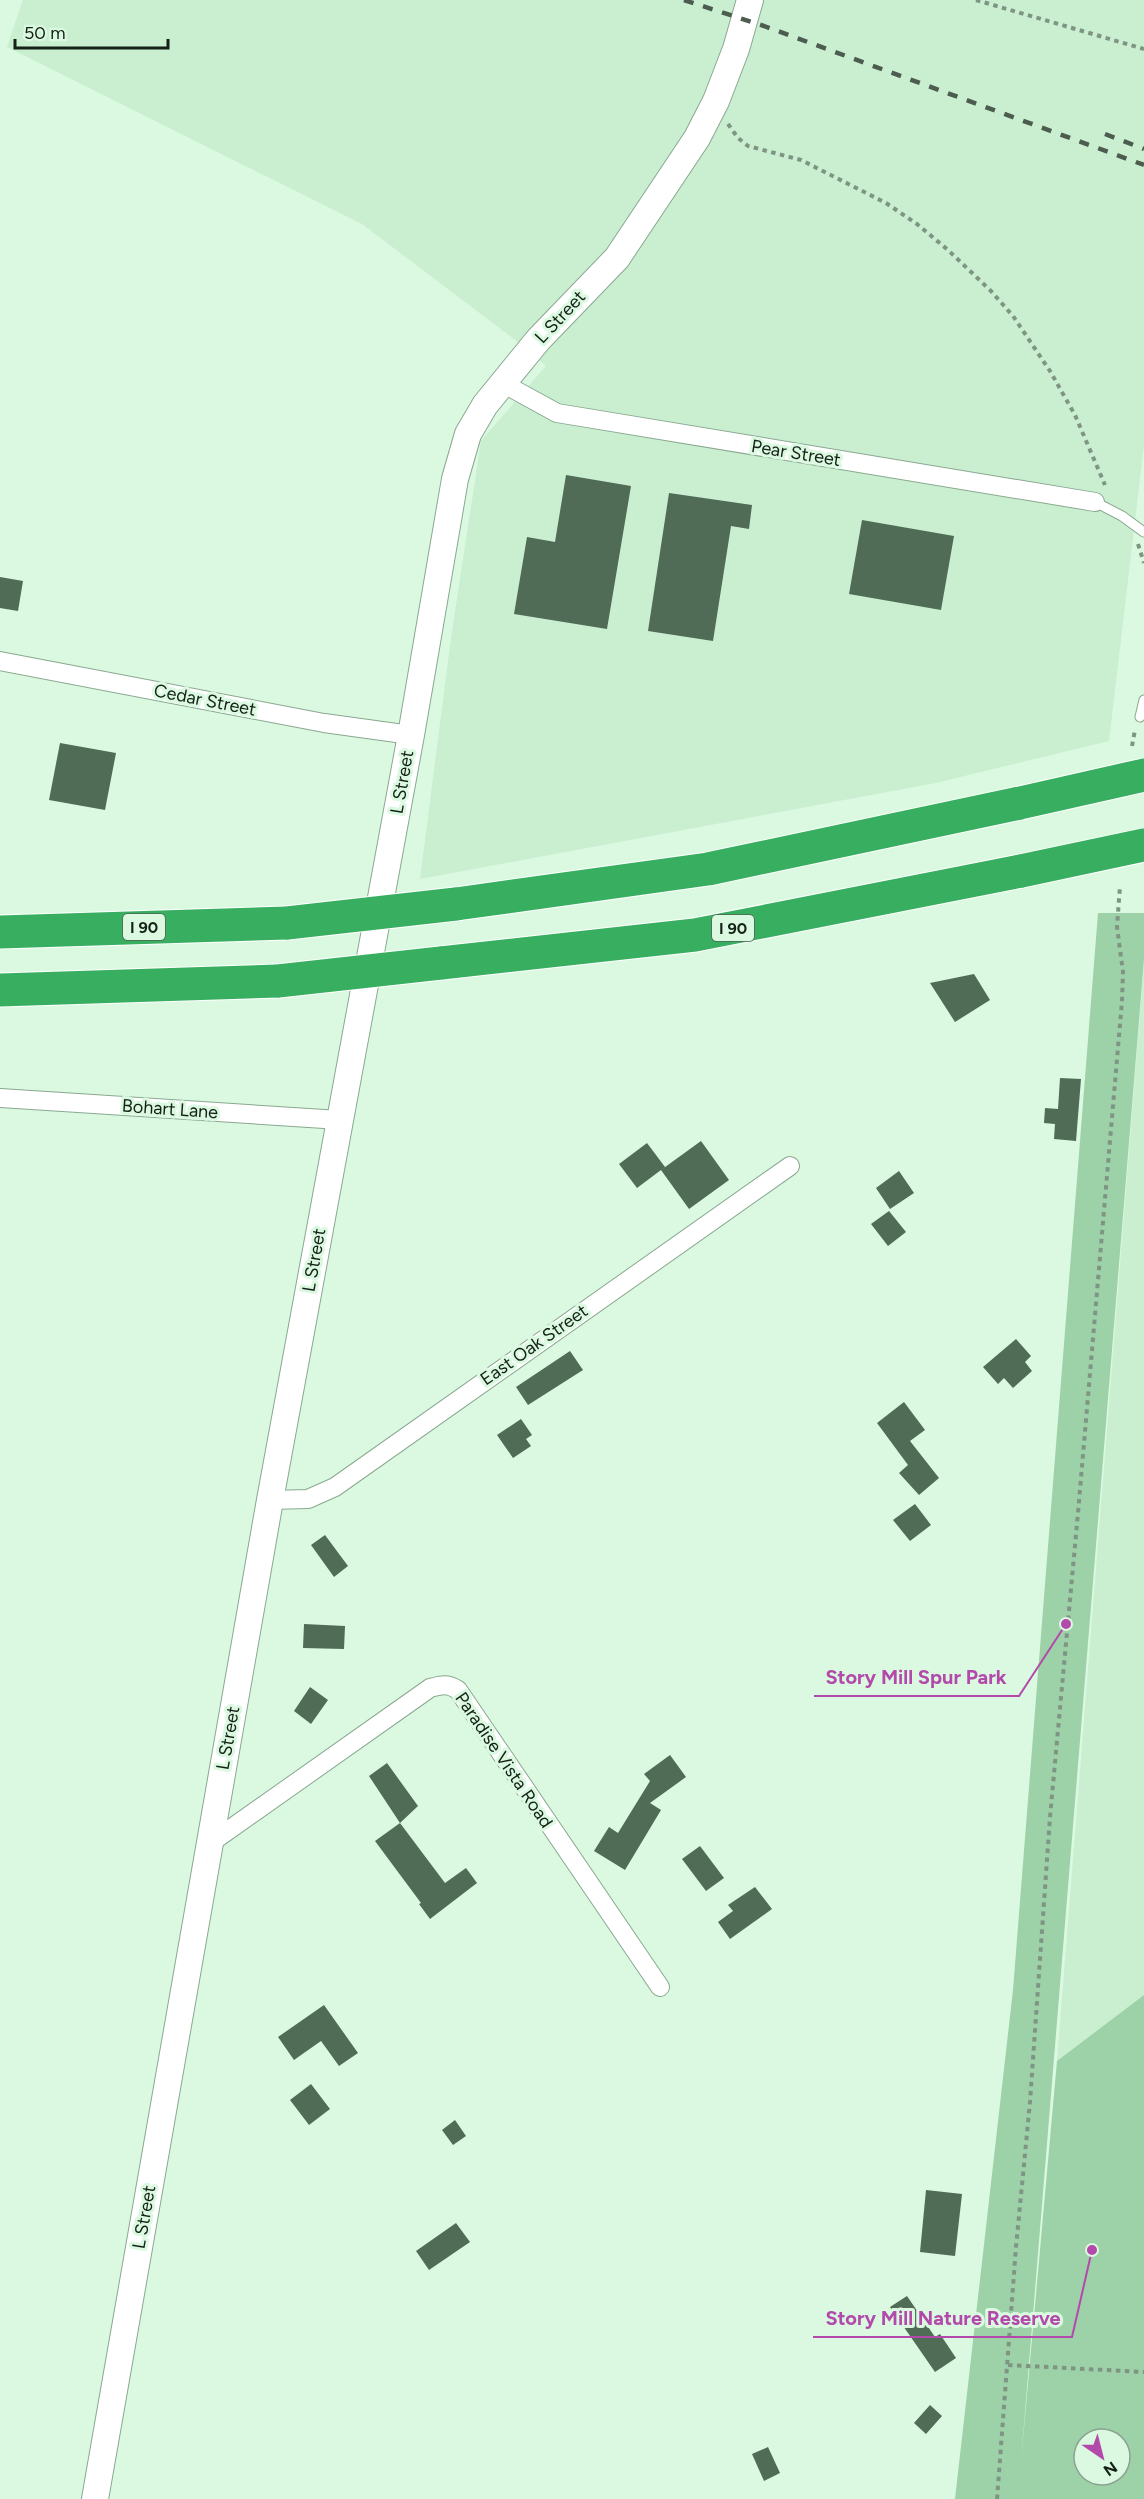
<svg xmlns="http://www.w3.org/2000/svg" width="1144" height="2499" font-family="Figtree,sans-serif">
  <rect width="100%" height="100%" fill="#daf9e0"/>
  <!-- built -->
  <path fill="#c9efd0" d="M23 0H1144V445L1109 741 936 783 420 879 451 638 481 441 546 366 514 339 362 224 7 47Z
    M1144 961V1995L1057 2061Z"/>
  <!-- green -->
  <path fill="#9dd1a8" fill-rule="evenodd" d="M1098 913H1144V959L1021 2461 1057 2061 1144 1995V2499H955L1013 1990ZM1084 2439H1120V2475H1084Z"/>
  <!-- building -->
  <path fill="#506b56" d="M566 475 631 486 607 629 514 614 527 537 555 542Z
    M669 493 752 505 749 529 731 526 713 641 648 631Z
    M862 520 954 536 941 610 849 594Z
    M0 577 23 581 18 611 0 608Z
    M60 743 116 753 105 810 49 800Z
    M974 974 990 1000 955 1022 930 983Z
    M1060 1078 1081 1079 1076 1141 1054 1139 1055 1124 1044 1123 1045 1108 1058 1109Z
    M701 1141 729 1180 689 1209 661 1170Z
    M647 1143 665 1167 637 1188 619 1164Z
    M899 1171 914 1193 890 1209 876 1188Z
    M889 1211 906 1232 888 1246 871 1224Z
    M1016 1339 1031 1356 1025 1362 1032 1371 1013 1388 1004 1378 998 1384 983 1367Z
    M570 1351 583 1370 528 1405 516 1387Z
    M904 1402 925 1430 910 1441 939 1478 919 1495 899 1473 908 1465 877 1423Z
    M521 1419 532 1435 526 1439 531 1446 513 1458 497 1435Z
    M915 1504 931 1525 910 1541 893 1520Z
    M325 1535 348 1566 334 1577 311 1545Z
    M304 1624 345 1626 344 1649 303 1648Z
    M310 1687 328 1700 311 1724 294 1711Z
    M670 1755 686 1777 650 1803 661 1810 625 1870 594 1851 609 1827 618 1833 650 1781 644 1774Z
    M387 1763 418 1806 400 1823 369 1776Z
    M400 1823 445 1883 466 1868 477 1883 430 1919 419 1904 421 1903 375 1841Z
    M700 1846 724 1878 706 1891 682 1859Z
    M755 1887 772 1909 730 1939 718 1922 733 1911 728 1905Z
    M324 2005 358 2053 339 2066 321 2041 294 2060 278 2037Z
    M311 2084 330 2109 309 2125 290 2100Z
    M455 2120 466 2136 453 2145 442 2130Z
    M926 2190 962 2194 955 2256 920 2252Z
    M456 2223 470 2242 429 2270 416 2251Z
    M907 2296 935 2337 940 2334 956 2358 935 2372 890 2307Z
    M930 2405 942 2416 926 2434 914 2423Z
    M768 2447 780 2473 764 2481 752 2454Z"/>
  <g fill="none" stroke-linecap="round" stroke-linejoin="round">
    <!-- lane casing -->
    <g stroke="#8aa890" stroke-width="11">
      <path id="lane" d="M1095 502 1122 516 1144 532
        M1140 717 1144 700"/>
    </g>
    <!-- street casing -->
    <g stroke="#8aa890" stroke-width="20">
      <path id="street" d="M504 384 557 413 1095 502
        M0 661 324 723 411 735
        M0 1098 340 1120
        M270 1500 308 1499 335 1487 790 1166
        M209 1844 430 1688C442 1685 447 1683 458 1690L660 1987"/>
    </g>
    <!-- secondary casing -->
    <g stroke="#8aa890" stroke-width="28">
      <path id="secondary" d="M95 2499 270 1500 411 735 455 479 468 434 485 405 538 340 617 258 697 138 716 101 736 49 750 0"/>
    </g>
    <!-- highway casing -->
    <g stroke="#fff" stroke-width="35">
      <path id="highway" d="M456 904 708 869 1020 803
        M0 932 287 923
        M441 963 695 935 1021 871
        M0 990 278 981"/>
    </g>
    <!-- path -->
    <path stroke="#7f9584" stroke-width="4" stroke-dasharray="4.5 4.5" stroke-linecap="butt" d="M976 0 1144 49
      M728 124 738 138 748 146 801 160 886 203 917 224 948 250 991 291 1013 316 1050 371 1075 415 1105 485
      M1138 544 1144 563
      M1132 746 1135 730
      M1008 2365 1144 2372
      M997 2499 1016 2247 1030 2102 1050 1817 1078 1513 1122 1001 1123 972 1117 927 1120 886"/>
    <!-- lane -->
    <use href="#lane" stroke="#fff" stroke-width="9"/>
    <!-- street -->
    <use href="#street" stroke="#fff" stroke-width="18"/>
    <!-- secondary -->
    <use href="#secondary" stroke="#fff" stroke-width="26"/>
    <!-- highway -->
    <use href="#highway" stroke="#38af60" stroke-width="33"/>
    <!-- rail -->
    <path stroke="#4c5c4f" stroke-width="4.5" stroke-dasharray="10 10" stroke-linecap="butt" d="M684 0 764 26 1144 165
      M1105 134 1144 149"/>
    <!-- highway-bridge casing -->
    <g stroke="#fff" stroke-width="35" stroke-linecap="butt">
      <path id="highway-bridge" d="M1020 803 1144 775
        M1021 871 1144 845
        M287 923 456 904
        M278 981 441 963"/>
    </g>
    <!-- highway-bridge -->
    <use href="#highway-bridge" stroke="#38af60" stroke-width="33"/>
  </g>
  <g text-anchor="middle" stroke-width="6" stroke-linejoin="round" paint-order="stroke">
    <!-- shield labels -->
    <g fill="#daf9e0" stroke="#506153" stroke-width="1.5">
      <rect x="123" y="914" width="42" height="26" rx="4.5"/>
      <rect x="712" y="915" width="42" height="26" rx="4.5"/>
    </g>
    <g font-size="16" font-weight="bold" fill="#152017">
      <text x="144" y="933">I 90</text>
      <text x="733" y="934">I 90</text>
    </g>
    <!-- street labels -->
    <g font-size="18" fill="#152017" stroke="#daf9e0">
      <text transform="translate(560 317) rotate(-47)" y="6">L Street</text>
      <text transform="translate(796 453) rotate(9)" y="6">Pear Street</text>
      <text transform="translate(205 700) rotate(11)" y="6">Cedar Street</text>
      <text transform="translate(402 782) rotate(-80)" y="6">L Street</text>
      <text transform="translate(170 1109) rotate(4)" y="6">Bohart Lane</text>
      <text transform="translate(314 1260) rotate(-80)" y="6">L Street</text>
      <text transform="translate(534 1345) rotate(-35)" y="6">East Oak Street</text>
      <text transform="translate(228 1738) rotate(-80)" y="6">L Street</text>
      <text transform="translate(504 1760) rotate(56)" y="6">Paradise Vista Road</text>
      <text transform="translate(144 2217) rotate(-80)" y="6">L Street</text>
    </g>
  </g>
  <!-- callouts -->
  <path fill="none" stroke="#b349ab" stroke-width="2" d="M1066 1624L1019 1696H814M1092 2250L1072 2337H813"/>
  <g fill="#b349ab" stroke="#daf9e0" stroke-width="2">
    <circle cx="1066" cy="1624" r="6"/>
    <circle cx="1092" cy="2250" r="6"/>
  </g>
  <g font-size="20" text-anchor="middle" font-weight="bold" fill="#b349ab" stroke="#daf9e0" stroke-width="6" stroke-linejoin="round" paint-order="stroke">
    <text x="916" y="1684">Story Mill Spur Park</text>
    <text x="943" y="2325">Story Mill Nature Reserve</text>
  </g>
  <!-- north arrow -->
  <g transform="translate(1102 2457) rotate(145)"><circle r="28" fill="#daf9e0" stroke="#8ba290" stroke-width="1.5"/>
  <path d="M0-4.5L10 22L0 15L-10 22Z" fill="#b349ab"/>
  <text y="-9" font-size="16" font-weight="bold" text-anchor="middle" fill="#152017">N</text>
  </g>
  <!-- scale -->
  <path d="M15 39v9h153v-9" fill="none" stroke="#152017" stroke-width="3"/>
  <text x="24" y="39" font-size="18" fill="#152017" stroke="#daf9e0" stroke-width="4.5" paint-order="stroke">50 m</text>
</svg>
